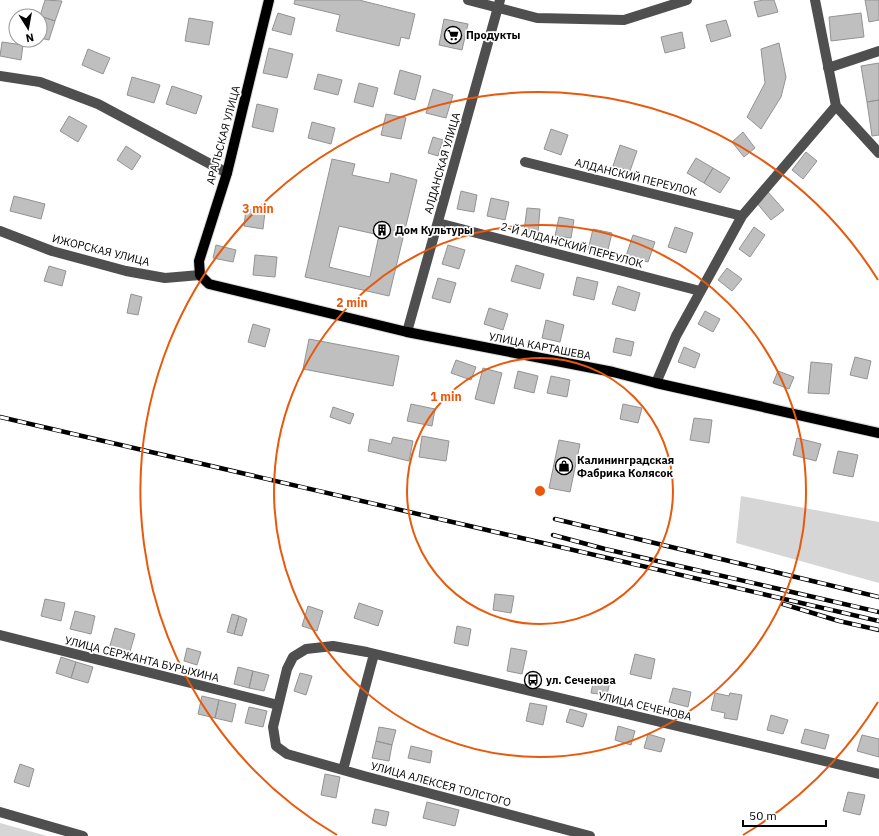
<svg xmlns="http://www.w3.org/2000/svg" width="879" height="836" font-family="'IBM Plex Sans',sans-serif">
  <rect width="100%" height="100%" fill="#fff"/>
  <!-- green -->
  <path fill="#d6d6d6" d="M741 496 879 522V583L736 543Z
    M0 823 47 836H0Z"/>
  <!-- building -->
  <path fill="#bfbfbf" stroke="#939393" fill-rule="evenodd" d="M45 0 62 1 55 21 40 16Z
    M295 0H359L415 14 409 39 401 37 399 46 336 31 340 15 294 4Z
    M763 0H774L778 12 758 17 754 2Z
    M865 0H879V20L869 22Z
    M278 13 295 18 291 35 272 30Z
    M861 13 864 37 831 41 829 17Z
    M40 16 55 21 49 40 40 38Z
    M189 18 213 22 209 45 185 41Z
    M444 19 468 24 462 50 439 45Z
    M726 20 731 36 711 42 706 25Z
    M682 32 685 48 665 53 661 37Z
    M2 42 23 45 21 60 0 56Z
    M779 43 786 77 781 97 761 129 747 117 765 83 761 49Z
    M269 48 293 54 287 78 263 73Z
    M88 49 110 58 103 74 82 65Z
    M879 63V100L867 102 861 66Z
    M400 70 421 76 415 100 394 94Z
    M318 74 342 80 338 95 314 89Z
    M132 77 160 85 154 103 127 95Z
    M359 83 378 88 373 107 354 102Z
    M172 86 202 96 196 114 166 104Z
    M433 89 453 95 446 118 426 113Z
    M879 100V135L872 136 867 102Z
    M257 104 278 109 273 132 252 127Z
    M386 114 406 118 401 139 381 135Z
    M69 116 87 126 78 142 60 131Z
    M312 122 335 128 331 144 308 138Z
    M551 129 568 135 561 155 544 149Z
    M743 132 755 148 744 157 732 142Z
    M433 137 443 140 438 156 428 153Z
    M620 145 637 151 630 171 613 166Z
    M126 146 141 156 132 170 117 160Z
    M806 152 817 161 803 179 792 170Z
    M696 158 713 168 704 183 687 173Z
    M332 159 355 164 352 175 389 183 391 173 417 180 389 296 305 277ZM339 226 379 235 370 277 329 267Z
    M713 168 730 178 720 193 704 183Z
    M461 191 477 195 474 212 457 209Z
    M768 192 784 210 771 220 756 202Z
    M14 196 45 204 41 219 10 211Z
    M491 198 509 202 505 220 487 216Z
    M527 208 540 209 538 233 524 231Z
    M246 209 265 212 263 229 244 226Z
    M559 217 574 220 571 238 555 236Z
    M675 227 693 233 686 253 668 247Z
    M754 227 765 235 750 257 739 249Z
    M593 229 612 233 607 254 588 250Z
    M633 235 655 242 648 262 626 256Z
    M216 245 236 250 233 262 213 258Z
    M448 245 465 250 459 269 442 264Z
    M255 255 277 257 275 277 253 275Z
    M516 265 544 274 540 289 511 281Z
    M49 266 66 271 62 286 44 281Z
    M727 268 742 279 732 291 718 280Z
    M577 277 598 282 594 300 573 295Z
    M438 278 456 283 450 303 432 298Z
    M618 286 640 293 635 311 612 304Z
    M131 294 142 297 138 315 127 313Z
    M489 308 508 314 503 330 484 324Z
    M705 311 720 319 713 332 698 324Z
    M546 320 564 325 560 342 542 338Z
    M253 324 270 329 265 347 248 342Z
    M616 338 634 342 631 356 613 352Z
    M309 339 399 356 393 386 303 369Z
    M684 347 700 354 695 368 678 362Z
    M855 357 871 361 867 379 850 375Z
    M456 360 476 367 471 380 451 373Z
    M811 362 832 364 829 394 808 393Z
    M483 368 502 373 494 404 475 399Z
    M518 371 538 376 534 393 514 388Z
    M778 371 794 377 789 389 773 383Z
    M551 376 570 380 567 397 547 393Z
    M411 404 435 409 432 426 407 421Z
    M623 404 642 408 638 423 620 419Z
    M333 407 354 414 350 424 330 417Z
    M694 418 712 420 709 443 690 440Z
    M422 436 449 441 446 461 419 457Z
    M393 437 413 441 409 461 368 451 370 439 391 444Z
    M797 438 821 444 816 461 793 455Z
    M559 440 580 444 570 492 549 488Z
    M838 451 858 455 853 477 833 473Z
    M495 594 514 596 511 613 493 610Z
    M45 599 65 603 61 621 41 616Z
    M359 603 383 611 378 626 354 618Z
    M308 606 323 611 317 631 302 626Z
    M75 611 95 616 91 634 70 629Z
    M232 614 239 616 234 634 227 632Z
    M239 616 247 619 242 636 234 634Z
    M457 626 471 629 468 646 454 643Z
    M115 628 135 634 129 655 109 649Z
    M187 648 201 652 197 665 184 661Z
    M511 648 527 651 522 674 507 671Z
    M635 654 655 659 651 679 630 674Z
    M61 657 76 662 71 678 56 673Z
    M76 662 93 667 88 683 71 678Z
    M238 667 253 671 249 688 234 684Z
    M253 671 269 675 264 691 249 688Z
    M300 673 312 676 306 695 294 691Z
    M594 678 610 681 607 695 591 693Z
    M673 688 691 692 688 707 669 702Z
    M715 693 729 696 730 693 742 695 737 720 724 718 725 713 711 710Z
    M202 696 219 700 215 718 198 714Z
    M219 700 236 704 232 722 215 718Z
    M530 703 547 706 543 725 526 721Z
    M249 707 267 711 263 727 245 723Z
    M570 709 587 714 583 727 566 722Z
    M771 715 788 720 783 734 767 730Z
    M618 726 635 731 631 745 615 740Z
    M379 727 396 730 392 745 376 741Z
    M805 729 829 735 825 749 801 743Z
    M648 734 665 739 661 752 644 748Z
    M862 735 879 739V757L857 751Z
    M376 741 392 745 389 761 372 758Z
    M411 746 432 751 430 763 408 758Z
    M20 764 34 769 29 787 14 782Z
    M325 774 340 777 336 798 321 795Z
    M848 792 865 795 860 815 843 811Z
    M427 802 459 810 455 826 423 818Z
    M375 809 389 812 386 826 372 823Z"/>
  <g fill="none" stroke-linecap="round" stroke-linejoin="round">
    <!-- major casing -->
    <g stroke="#dbdbdb" stroke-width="12">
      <path id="major" d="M269 0 227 173 199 261 200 275 209 284 407 332 613 372 656 383 879 433"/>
    </g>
    <!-- minor -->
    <path stroke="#4f4f4f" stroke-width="10" d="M468 0 537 18 624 20 687 0
      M828 68 879 51
      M0 76 40 82 98 104 227 173
      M836 106 879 153
      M525 162 742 216
      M438 223 700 291
      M0 231 52 251 126 271 165 278 200 275
      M407 332 500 0
      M656 383 676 336 742 216 836 106 815 0
      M0 635 278 705
      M343 770 374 654
      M0 812 83 836
      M590 836 364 776 287 754 276 746 273 727 287 669 293 657 306 649 333 646 367 652 879 774"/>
    <!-- major -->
    <use href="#major" stroke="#000" stroke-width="10"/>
    <!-- rail casing -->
    <g stroke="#000" stroke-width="4.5">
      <path id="rail" d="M0 417 879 621
        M555 519 879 597
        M553 535 605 549 879 612
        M783 604 839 621 879 630"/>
    </g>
    <!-- rail -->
    <use href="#rail" stroke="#fff" stroke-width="3" stroke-dasharray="9" stroke-linecap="butt"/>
  </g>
  <!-- distance rings -->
  <g fill="none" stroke="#e8590c" stroke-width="2">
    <circle cx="540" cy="491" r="133"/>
    <circle cx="540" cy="491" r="266"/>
    <path d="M878 702A399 399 0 0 1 743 835M337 835A399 399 0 1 1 878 280"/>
  </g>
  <!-- icons -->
  <defs>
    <g id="supermarket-ring" transform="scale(0.9)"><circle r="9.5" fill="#fff" stroke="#000" stroke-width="1.5"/><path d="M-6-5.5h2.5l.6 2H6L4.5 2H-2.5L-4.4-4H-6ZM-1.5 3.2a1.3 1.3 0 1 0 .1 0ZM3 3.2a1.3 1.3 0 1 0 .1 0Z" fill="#000"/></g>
    <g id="building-ring" transform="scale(0.9)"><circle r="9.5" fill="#fff" stroke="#000" stroke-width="1.5"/><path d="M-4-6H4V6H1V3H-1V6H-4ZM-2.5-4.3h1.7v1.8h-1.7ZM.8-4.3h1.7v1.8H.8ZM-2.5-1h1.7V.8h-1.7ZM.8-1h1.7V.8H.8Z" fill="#000"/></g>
    <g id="shop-ring" transform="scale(0.9)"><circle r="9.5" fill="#fff" stroke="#000" stroke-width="1.5"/><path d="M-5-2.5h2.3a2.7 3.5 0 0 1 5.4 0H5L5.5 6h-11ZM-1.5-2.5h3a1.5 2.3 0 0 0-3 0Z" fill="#000"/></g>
    <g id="bus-ring" transform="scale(0.9)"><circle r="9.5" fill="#fff" stroke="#000" stroke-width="1.5"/><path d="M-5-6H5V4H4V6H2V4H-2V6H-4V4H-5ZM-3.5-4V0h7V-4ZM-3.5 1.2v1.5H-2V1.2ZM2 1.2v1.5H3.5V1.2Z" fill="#000"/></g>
  </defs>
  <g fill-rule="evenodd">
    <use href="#supermarket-ring" x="453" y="35"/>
    <use href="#building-ring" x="382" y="230"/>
    <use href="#shop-ring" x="564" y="466"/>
    <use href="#bus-ring" x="533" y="680"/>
  </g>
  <g text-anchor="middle" stroke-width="3.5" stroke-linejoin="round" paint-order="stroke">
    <!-- poi labels -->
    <g font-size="11" font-weight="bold" fill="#000" stroke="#fff" text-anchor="start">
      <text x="466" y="39">Продукты</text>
      <text x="395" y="234">Дом Культуры</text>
      <text x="577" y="464">Калининградская<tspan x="577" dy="13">Фабрика Колясок</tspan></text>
      <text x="546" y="684">ул. Сеченова</text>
    </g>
    <!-- street labels -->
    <g font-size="11" fill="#000" stroke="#fff">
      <text transform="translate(223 135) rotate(-75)" y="4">АРАЛЬСКАЯ УЛИЦА</text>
      <text transform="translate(442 163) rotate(-74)" y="4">АЛДАНСКАЯ УЛИЦА</text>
      <text transform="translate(636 177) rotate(14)" y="4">АЛДАНСКИЙ ПЕРЕУЛОК</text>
      <text transform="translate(572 245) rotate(15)" y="4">2-Й АЛДАНСКИЙ ПЕРЕУЛОК</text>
      <text transform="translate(101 250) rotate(14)" y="4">ИЖОРСКАЯ УЛИЦА</text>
      <text transform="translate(540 346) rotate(11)" y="4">УЛИЦА КАРТАШЕВА</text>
      <text transform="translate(142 659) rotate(14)" y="4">УЛИЦА СЕРЖАНТА БУРЫХИНА</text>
      <text transform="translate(645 706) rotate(13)" y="4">УЛИЦА СЕЧЕНОВА</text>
      <text transform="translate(441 784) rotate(15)" y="4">УЛИЦА АЛЕКСЕЯ ТОЛСТОГО</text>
    </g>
  </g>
  <circle cx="540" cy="491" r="6" fill="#e8590c" stroke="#fff" stroke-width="2"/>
  <g font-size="12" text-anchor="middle" font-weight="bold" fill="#e8590c" stroke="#fff" stroke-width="3.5" stroke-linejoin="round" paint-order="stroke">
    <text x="258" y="213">3 min</text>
    <text x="352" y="307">2 min</text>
    <text x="446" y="401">1 min</text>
  </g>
  <!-- north arrow -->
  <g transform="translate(28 28) rotate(169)"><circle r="19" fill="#ffffff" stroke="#999999"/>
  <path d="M0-3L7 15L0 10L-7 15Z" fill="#000000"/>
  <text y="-6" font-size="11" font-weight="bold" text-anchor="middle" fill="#000000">N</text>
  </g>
  <!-- scale -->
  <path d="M743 820v6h83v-6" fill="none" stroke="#000000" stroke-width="2"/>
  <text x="749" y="820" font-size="12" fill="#000000" stroke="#ffffff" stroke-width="3" paint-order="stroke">50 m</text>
</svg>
